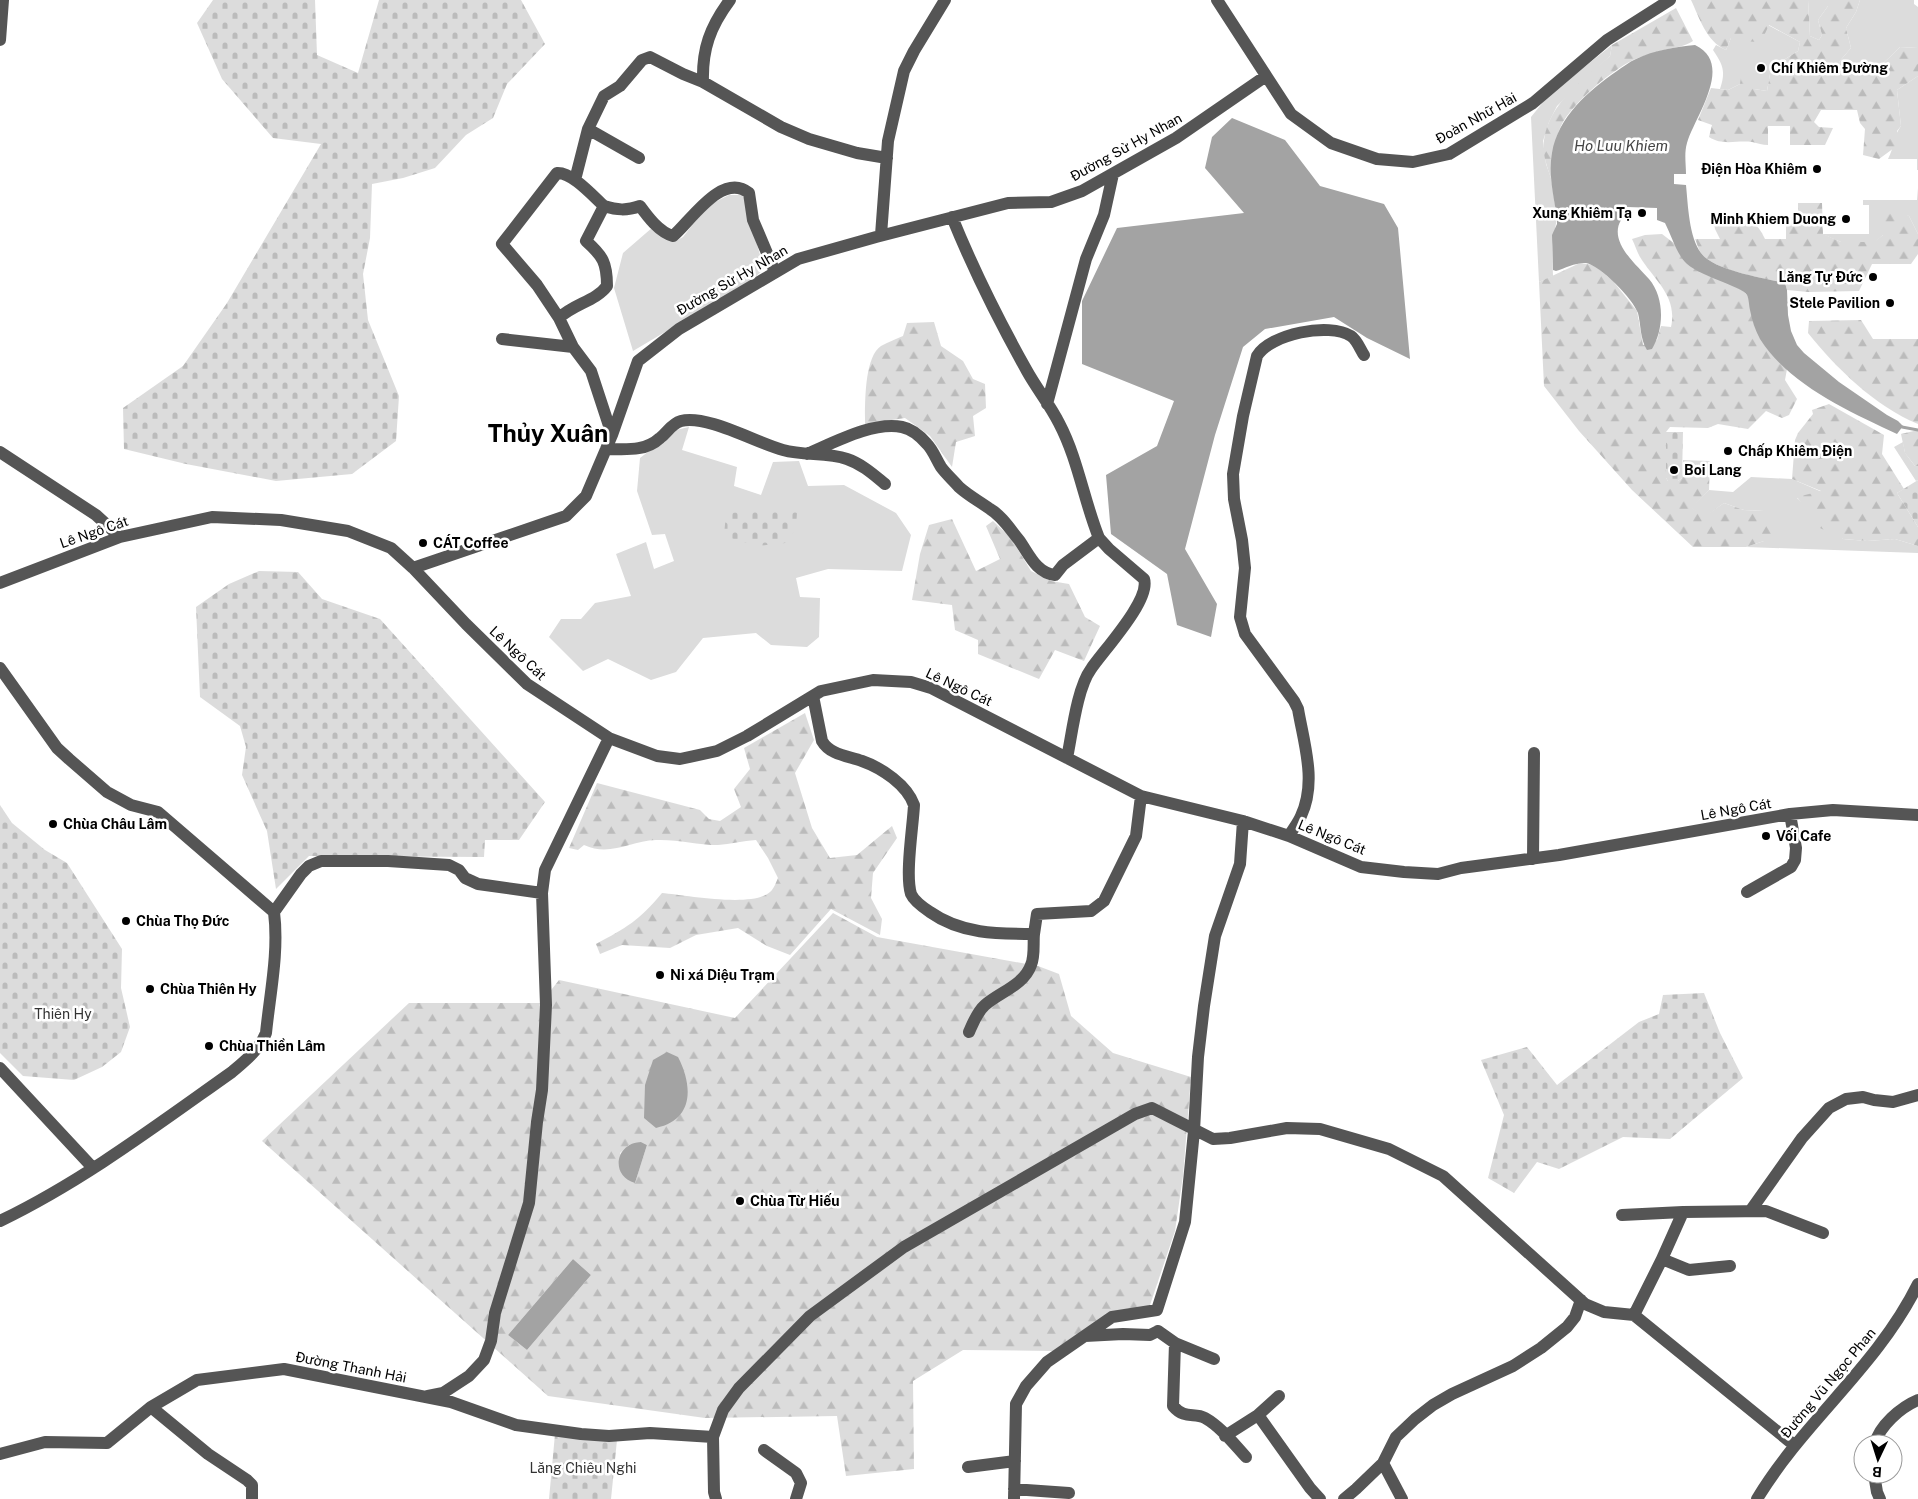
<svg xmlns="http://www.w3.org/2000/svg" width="1918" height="1499" font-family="'Public Sans',sans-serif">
  <defs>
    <pattern id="forest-firs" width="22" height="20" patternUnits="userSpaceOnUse" patternTransform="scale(1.25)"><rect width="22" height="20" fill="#dcdcdc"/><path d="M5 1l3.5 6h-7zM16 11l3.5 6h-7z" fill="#bbb"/></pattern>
    <pattern id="cemetery-stones" width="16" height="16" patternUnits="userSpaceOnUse" patternTransform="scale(1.25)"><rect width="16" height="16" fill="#dcdcdc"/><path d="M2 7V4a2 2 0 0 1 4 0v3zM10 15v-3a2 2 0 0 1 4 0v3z" fill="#bbb"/></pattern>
  </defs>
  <rect width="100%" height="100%" fill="#fff"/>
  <!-- grass -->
  <path fill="#dcdcdc" d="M1808 0H1828V6L1818 20 1822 35 1819 40 1810 36Z
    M1860 0H1914V4L1918 7V48L1900 47C1879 68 1873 75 1842 74L1839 62 1851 48 1846 28 1856 12Z
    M1768 25 1800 42 1798 51 1771 68 1767 91 1754 89 1740 84 1728 90 1720 89C1726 71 1723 65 1713 50L1716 45 1726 50 1731 38Z
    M1612 45 1610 56 1557 106 1549 122 1543 141 1546 164 1551 178 1557 218 1552 245 1553 276 1539 282 1531 117 1548 96Z
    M1918 76V170H1917V159H1888C1894 148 1894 135 1901 126L1897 90Z
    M1918 188V234L1909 216 1883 209V235L1875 242H1841L1822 234H1869V205H1863V200H1917Z
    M729 195H743L764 269 751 281 633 351 614 288 623 253 653 227 674 242 683 237 707 206Z
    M689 427 682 450 737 467 734 486 761 495 773 462 799 461 808 486 844 485 896 513 911 535 902 571 828 569 796 578 800 597 820 598 819 637 807 647 771 645 756 633 703 638 676 672 651 680 608 659 583 671 549 637 561 619H581L595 603 631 596 616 554 646 542 654 569 674 561 665 534 652 535 637 491 640 458 676 430Z
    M1903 442 1905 453 1915 466H1918V480L1916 481 1894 447Z
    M1751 477 1792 479 1822 492 1797 498 1843 539 1867 541 1895 539 1918 546V553L1746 547 1764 541V511L1744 510 1724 503 1705 517 1691 508 1709 490 1733 492Z"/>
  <!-- forest -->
  <path fill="url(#forest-firs)" fill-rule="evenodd" d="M1691 0H1808L1810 36 1819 40 1822 35 1818 20 1828 6V0H1860L1856 12 1846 28 1851 48 1839 62 1842 74C1873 75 1879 68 1900 47L1918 48V76L1897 90 1901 126 1897 131 1903 146 1894 148 1879 159 1863 155 1865 129 1860 123 1857 110H1821L1814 122 1819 127 1833 128 1825 145H1790V126H1768V145C1762 145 1758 143 1752 142 1736 140 1723 146 1709 137L1712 125 1698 120 1711 88 1728 90 1740 84 1741 77 1750 72 1756 84 1754 89 1767 91 1771 68 1798 51 1800 42 1769 25 1761 42 1737 41 1731 38 1726 50C1706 41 1700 19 1691 0Z
    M1676 8 1693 41C1684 47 1675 47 1664 50 1655 52 1647 55 1638 58 1616 66 1571 104 1561 126 1553 142 1552 161 1551 178 1547 167 1542 153 1544 140 1549 103 1584 79 1610 56L1612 45Z
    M1798 203H1822L1823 234 1841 242H1874L1883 235V209L1892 207 1909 216 1918 234V254L1911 264H1872L1859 291 1808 292 1787 290 1785 283C1764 278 1714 271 1701 253 1698 249 1697 243 1695 239H1720L1715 229 1713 218C1735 214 1755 215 1765 239H1786V217H1798Z
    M1662 234 1675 244 1684 261 1742 290 1747 295 1770 352 1787 369 1785 380 1797 399 1789 415 1782 418 1766 411 1748 429 1718 424 1708 428 1670 427 1666 432V478L1668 481H1678L1682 478 1683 460 1710 461 1709 490 1692 508 1705 516 1724 503 1744 510 1764 511 1778 528 1764 541 1746 547H1693L1632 490 1579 431 1544 386 1539 282 1580 263 1594 265 1613 281 1637 311 1643 345 1657 340 1661 326 1671 327C1678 296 1654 280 1640 257 1637 252 1635 245 1632 239L1645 235Z
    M1861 320 1873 339H1918V424C1875 406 1837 369 1808 333L1809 321Z
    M934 322 941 346 963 361 973 379 985 384 986 408 973 416 975 436 956 442 952 467 930 436 905 418 865 424C865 405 864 357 881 346 888 342 896 339 903 336L907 323Z
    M1829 404 1884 435 1882 454 1904 489 1897 493 1918 527V546L1895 539 1867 541 1843 539 1820 528 1797 497 1821 491 1792 479 1795 440 1798 433 1813 414 1812 410Z
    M1918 430V466H1915L1905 453 1901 434Z
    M952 519 976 571 1000 559 986 526 993 521 1011 538 1031 571 1051 581 1069 584 1085 617 1100 626 1084 661 1055 650 1039 679 978 654V640L955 630 952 605 912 600 920 554 929 525Z
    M805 713 814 740 795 773 812 828 830 858 857 855 892 826 897 838 873 873 871 898 882 919 880 935 831 909 790 955 767 946 738 928 696 935 670 948 622 945 600 954 596 944C626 928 640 920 662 893 685 895 753 908 770 892 774 889 776 882 778 878L768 858 756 840C743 841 730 844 718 845 697 845 676 839 656 840 630 841 610 857 584 845L578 850 569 848 597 783 700 810 709 819 720 821 741 807 734 789 750 769 744 748Z
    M833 913 877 937 1038 966 1059 974 1071 1016 1113 1053 1191 1077 1183 1176 1175 1231 1150 1305 1053 1351 963 1350 913 1381 914 1469 846 1476 837 1416 705 1418 548 1396 262 1141 409 1003H541L559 980 735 1018ZM641 1142 647 1145 635 1183 620 1153 629 1145ZM573 1259 591 1275 527 1350 508 1335Z"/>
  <!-- cemetery -->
  <path fill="url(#cemetery-stones)" d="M213 0H315L317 55 358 73 379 0H521L545 44 507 84 493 118 466 135 435 168 403 178 372 184 370 238 363 274 368 320 399 396 396 441 352 474 276 481 186 464 124 449 123 408 183 366 227 303 321 144 273 138 222 79 197 23Z
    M1666 432H1683L1682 478 1678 481H1668L1666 478Z
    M1918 480V527L1897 493Z
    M780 509 797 512 796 529 785 543 757 546 724 536 726 513Z
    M259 571 298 572 322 599 380 619 545 802 519 840H485L484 857 309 856 276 889 267 831 242 775 246 747 240 726 200 697 196 607 229 584Z
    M0 805 12 823 45 850 67 863 122 949 121 988 130 1027 121 1052 102 1067 74 1080 23 1076 0 1053Z
    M1704 993 1720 1033 1743 1078 1670 1139 1623 1137 1559 1169 1537 1162 1514 1193 1488 1178 1504 1115 1481 1060 1527 1047 1557 1085 1639 1022 1659 1014 1663 995Z
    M555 1434 617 1440 611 1499H549Z"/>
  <!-- water -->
  <path fill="#a3a3a3" d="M1695 45C1735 64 1695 116 1687 143 1684 153 1686 165 1686 174H1674V184L1686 185C1688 205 1689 237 1701 253 1714 271 1765 278 1785 283L1787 290 1788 315 1791 331 1797 345 1804 353 1839 382 1887 415 1898 421 1903 426 1897 434C1850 412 1789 385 1760 339 1755 330 1752 320 1750 310 1749 306 1749 299 1747 295 1742 286 1697 276 1684 261 1676 251 1671 235 1665 223L1657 220V208L1627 207 1626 218 1621 220C1608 242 1637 265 1649 279 1665 298 1664 329 1652 349L1647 350C1640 339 1641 325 1638 313 1633 299 1600 265 1586 263 1577 262 1565 268 1556 271L1553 270 1552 235 1557 224V218C1554 197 1548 175 1552 153 1558 117 1588 91 1617 71 1623 67 1629 62 1636 59 1654 50 1676 47 1695 45Z
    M1232 118 1285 140 1320 186 1384 204 1398 228 1410 359 1367 338 1334 317 1265 329 1243 347 1215 435 1185 549 1217 604 1211 637 1177 625 1167 574 1111 534 1106 475 1157 446 1174 401 1082 364V301L1117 228 1244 213 1205 168 1212 137Z
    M667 1052 678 1057C693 1086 694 1120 656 1128L644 1118 645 1085 653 1060Z
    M641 1142 647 1145 635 1183C610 1176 615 1143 641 1142Z
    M573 1259 591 1275 527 1350 508 1335Z"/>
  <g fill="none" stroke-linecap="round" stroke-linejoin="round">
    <!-- stream -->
    <path stroke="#a3a3a3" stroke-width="3" d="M1902 427 1918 430"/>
    <!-- minor -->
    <path stroke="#555" stroke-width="12" d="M1217 0 1291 114 1331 143 1377 159 1413 162 1449 154 1533 103 1607 40 1670 0
      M0 40 3 0
      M703 82C702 49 710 27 730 0
      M588 129 639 158
      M575 180 588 129 604 96 620 86 642 60 650 57 683 74 703 82 781 127 809 139 857 153 887 158
      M604 206C593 196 572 172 557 173L502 244 537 285 559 318 573 347 591 371 612 435
      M952 217C974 271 999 321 1027 371 1037 389 1050 405 1059 423 1078 459 1084 501 1099 538L1109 549 1144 579C1151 600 1103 651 1091 669 1077 688 1072 734 1067 758
      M881 235 888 141 904 71 914 51 945 0
      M559 318C573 304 596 301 607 286 607 263 603 256 586 241L604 206C617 210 626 211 640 206 648 217 659 232 673 236 690 222 722 171 749 193L753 220 775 272
      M502 339 573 347
      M1047 404 1086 259 1104 215 1113 174
      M606 449C625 449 645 452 660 438 668 432 671 424 681 421 706 414 757 443 783 450 804 456 827 452 847 459 862 464 874 475 885 484
      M0 452 96 515 120 537
      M807 454C833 443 873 421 902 427 912 429 921 437 927 444 933 450 936 459 941 467 946 474 953 480 959 487 969 496 979 501 990 509 1002 516 1010 529 1019 540 1029 554 1036 573 1055 575L1063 565 1099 538
      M413 568 566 516 586 496 612 435 638 361 679 329 798 259 876 237 1008 203 1051 202 1082 191 1176 138 1266 76
      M0 583 120 537 212 517 281 520 348 531 391 548 413 568 466 624 527 684 609 738 657 756 680 759 717 751 747 736 821 691 873 680 911 682 931 688 1141 796 1243 821 1289 836 1361 867 1404 872 1438 874 1461 868 1559 855 1790 814 1833 810 1918 815
      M0 668 57 748 69 759 107 792 131 805 158 812 274 912C279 952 270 993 266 1033 259 1050 246 1060 232 1072 157 1125 83 1181 0 1221
      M813 696 822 741C830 755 848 756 862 761 882 768 907 785 914 805 913 826 905 875 911 894 914 901 924 908 930 912 961 934 997 934 1034 934L1037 914 1091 911 1104 901 1136 836 1141 796
      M1289 836C1293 829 1298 823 1301 816 1317 782 1304 744 1298 709L1294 701 1245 634 1240 617 1245 568 1242 540 1234 499 1233 474 1243 416 1257 356C1270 334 1329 322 1351 336 1357 340 1360 349 1364 355
      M1533 859 1534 753
      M1747 892 1791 867 1795 860 1796 848 1790 814
      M274 912 301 874 309 866 321 861H388L449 865 459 870 465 878 478 884 542 893
      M969 1032C973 1023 977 1012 985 1005 1000 992 1024 985 1031 965 1035 956 1033 943 1034 934
      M0 1068 93 1168
      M1751 1210 1802 1138 1829 1108 1846 1099 1863 1097 1874 1100 1893 1102 1918 1095
      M1622 1215 1683 1212
      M1662 1259 1689 1270 1730 1266
      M1634 1315 1662 1259 1683 1212 1766 1211 1823 1233
      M1158 1331 1175 1343 1214 1359
      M1085 1336 1123 1334 1150 1335 1158 1331
      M1175 1343 1173 1406C1185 1420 1194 1412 1205 1418 1221 1427 1234 1444 1246 1457
      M428 1396 443 1393 469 1376 484 1360 491 1341 495 1313 529 1203 537 1122 542 1090 546 1005 542 893 545 870 609 738
      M151 1407 208 1454 247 1480 252 1485V1499
      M1258 1415 1310 1488 1320 1499
      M1225 1436 1258 1415 1279 1396
      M1875 1444C1879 1426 1901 1407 1918 1400
      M764 1450 796 1473 801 1483 796 1499
      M0 1454 45 1442 107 1443 151 1407 197 1380 284 1369 451 1402 516 1425 581 1434 609 1436 650 1433 713 1437
      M1383 1463 1402 1499
      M968 1467 1015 1461
      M1874 1474 1877 1492 1880 1499
      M1014 1489 1069 1493
      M716 1499 714 1492 713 1437 723 1410 739 1388 810 1316 904 1247 1135 1114 1152 1108 1213 1139 1230 1138 1287 1128 1320 1129 1389 1149 1443 1176 1585 1304 1604 1312 1634 1315 1794 1445
      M1014 1499 1016 1404 1026 1386 1047 1362 1112 1317 1157 1310 1185 1222 1194 1131 1198 1057 1204 1006 1215 936 1240 864 1243 821
      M1344 1499 1356 1489 1383 1463 1396 1437 1415 1419 1433 1405 1452 1394 1513 1366 1541 1348 1567 1327 1575 1317 1581 1300
      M1757 1499C1804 1421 1877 1367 1918 1284"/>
  </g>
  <!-- markers -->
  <g fill="#000" stroke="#fff" stroke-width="2">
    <circle cx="1761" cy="68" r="5"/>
    <circle cx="1817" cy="169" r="5"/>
    <circle cx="1642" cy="213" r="5"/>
    <circle cx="1846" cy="219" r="5"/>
    <circle cx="1873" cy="277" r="5"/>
    <circle cx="1890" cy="303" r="5"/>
    <circle cx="1728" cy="451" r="5"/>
    <circle cx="1674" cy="470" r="5"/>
    <circle cx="423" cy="543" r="5"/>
    <circle cx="53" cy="824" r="5"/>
    <circle cx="1766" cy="836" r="5"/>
    <circle cx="126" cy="921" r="5"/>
    <circle cx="660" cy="975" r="5"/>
    <circle cx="150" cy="989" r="5"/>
    <circle cx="209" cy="1046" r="5"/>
    <circle cx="740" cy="1201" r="5"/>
  </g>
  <g text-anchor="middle" stroke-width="5" stroke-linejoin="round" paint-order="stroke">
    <!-- poi labels -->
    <g font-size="14" font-weight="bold" fill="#000" stroke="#fff" text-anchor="start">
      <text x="1771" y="73">Chí Khiêm Đường</text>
      <text x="1807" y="174" text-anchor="end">Điện Hòa Khiêm</text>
      <text x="1632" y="218" text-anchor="end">Xung Khiêm Tạ</text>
      <text x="1836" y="224" text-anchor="end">Minh Khiem Duong</text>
      <text x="1863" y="282" text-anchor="end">Lăng Tự Đức</text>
      <text x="1880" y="308" text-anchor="end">Stele Pavilion</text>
      <text x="1738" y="456">Chấp Khiêm Điện</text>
      <text x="1684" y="475">Boi Lang</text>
      <text x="433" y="548">CÁT Coffee</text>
      <text x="63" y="829">Chùa Châu Lâm</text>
      <text x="1776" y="841">Vối Cafe</text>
      <text x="136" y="926">Chùa Thọ Đức</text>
      <text x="670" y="980">Ni xá Diệu Trạm</text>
      <text x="160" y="994">Chùa Thiên Hy</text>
      <text x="219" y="1051">Chùa Thiền Lâm</text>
      <text x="750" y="1206">Chùa Từ Hiếu</text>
    </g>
    <!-- street labels -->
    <g font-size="14" fill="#000" stroke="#fff">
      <text transform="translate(1476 118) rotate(-29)" y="5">Đoàn Nhữ Hài</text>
      <text transform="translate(1126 147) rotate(-29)" y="5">Đường Sử Hy Nhan</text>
      <text transform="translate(732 280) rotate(-30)" y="5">Đường Sử Hy Nhan</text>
      <text transform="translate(94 532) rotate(-19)" y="5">Lê Ngô Cát</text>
      <text transform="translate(518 653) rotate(43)" y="5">Lê Ngô Cát</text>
      <text transform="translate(959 687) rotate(25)" y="5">Lê Ngô Cát</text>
      <text transform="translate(1736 809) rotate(-10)" y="5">Lê Ngô Cát</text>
      <text transform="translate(1332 837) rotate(22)" y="5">Lê Ngô Cát</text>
      <text transform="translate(351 1367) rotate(11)" y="5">Đường Thanh Hải</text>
      <text transform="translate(1828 1383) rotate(-50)" y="5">Đường Vũ Ngọc Phan</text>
    </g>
    <!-- park labels -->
    <g font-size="14" fill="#333" stroke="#fff">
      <text x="63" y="1019">Thiên Hy</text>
      <text x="583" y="1473">Lăng Chiêu Nghi</text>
    </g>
    <!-- water labels -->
    <g font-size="15" font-style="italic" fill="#444" stroke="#fff">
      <text x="1621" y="151">Ho Luu Khiem</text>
    </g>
    <!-- town labels -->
    <g font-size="24" font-weight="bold" fill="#000" stroke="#fff">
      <text x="548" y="442">Thủy Xuân</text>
    </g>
  </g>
  <!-- north arrow -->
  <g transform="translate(1878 1459) rotate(184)"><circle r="24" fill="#ffffff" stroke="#999999"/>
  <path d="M0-4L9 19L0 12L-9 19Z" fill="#000000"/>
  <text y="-8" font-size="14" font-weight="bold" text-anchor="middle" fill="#000000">B</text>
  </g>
</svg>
